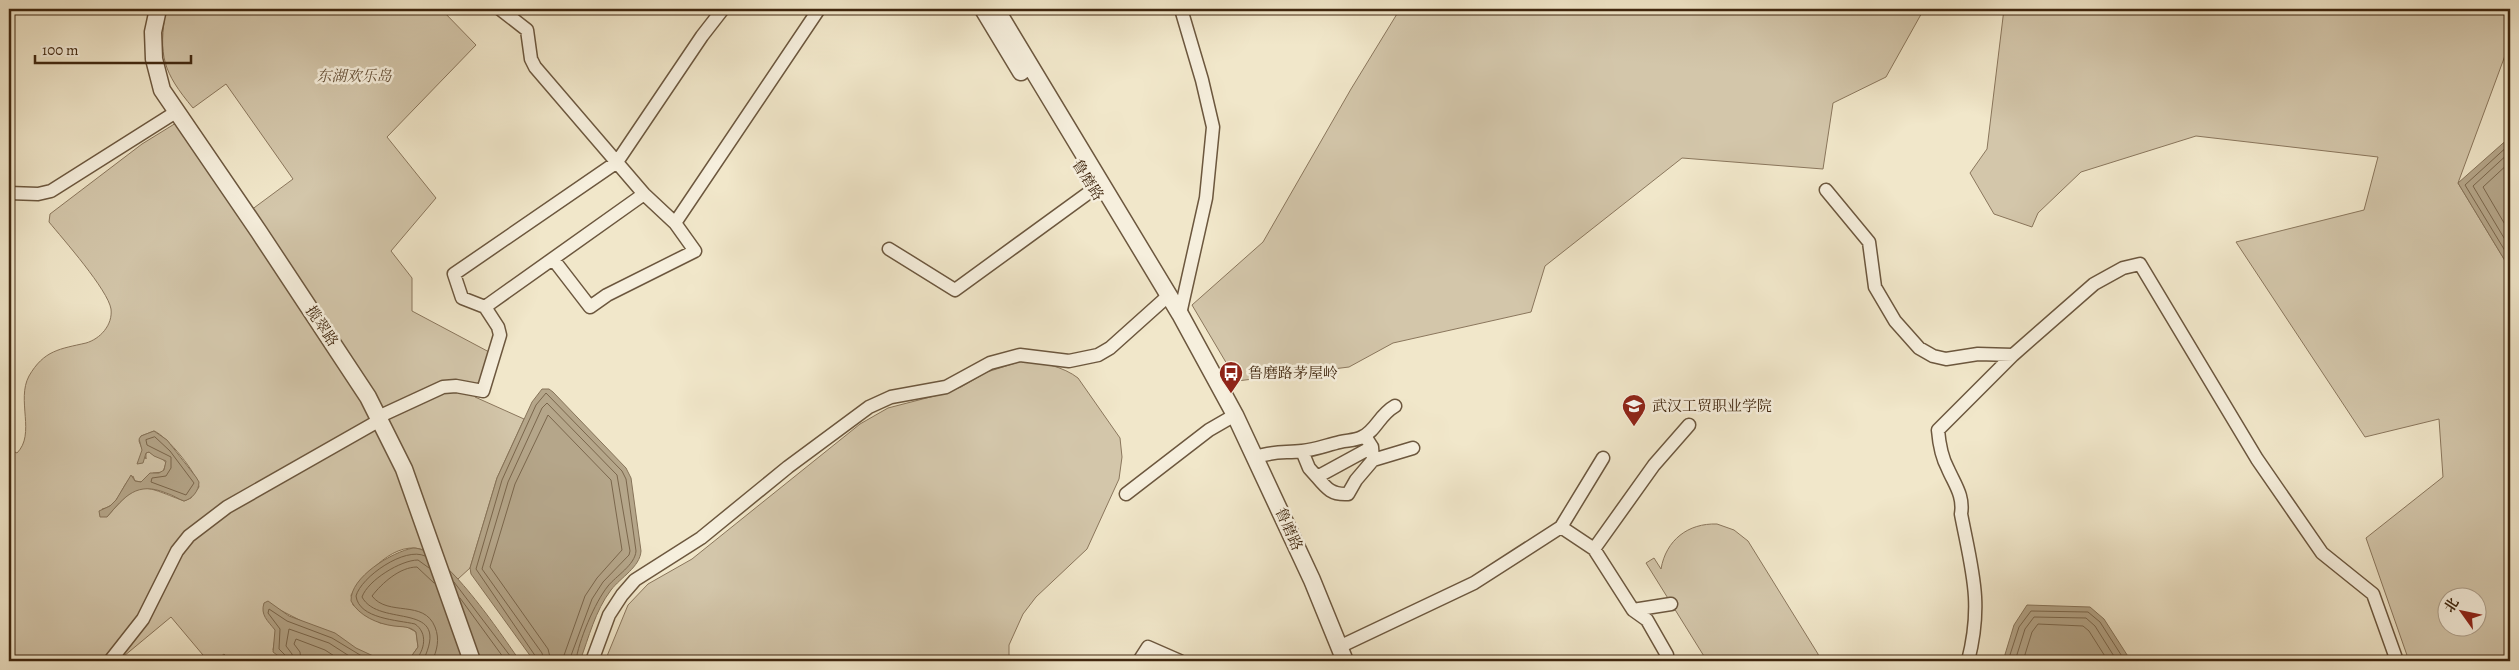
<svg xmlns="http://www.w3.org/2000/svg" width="2519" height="670" font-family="Alegreya,'Noto Serif SC',serif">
  <rect width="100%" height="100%" fill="#f1e7ca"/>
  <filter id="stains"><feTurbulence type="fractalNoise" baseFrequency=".004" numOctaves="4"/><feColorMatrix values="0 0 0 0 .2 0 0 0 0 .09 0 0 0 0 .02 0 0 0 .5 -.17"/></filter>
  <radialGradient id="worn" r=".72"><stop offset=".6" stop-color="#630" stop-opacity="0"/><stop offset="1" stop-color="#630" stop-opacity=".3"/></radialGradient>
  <!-- green -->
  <path fill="#d3c6aa" stroke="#8a765c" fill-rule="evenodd" d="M166 9H441L476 45 387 137 436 198 391 251 412 278V311L491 353 475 397 524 419 497 478 470 568 458 579C449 571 437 556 426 551 396 537 365 575 351 595L353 605 380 623 407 627 416 632 418 647 408 661H384L372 657 280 610 273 650 285 661H231L224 654 215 661H208L171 617 118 661H9V449L17 453C36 434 16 400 29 376 44 350 60 349 86 343 100 339 113 325 111 309 108 290 63 239 49 222L50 214 142 144 176 123 243 216 293 179 226 84 193 108C163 72 158 56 166 9ZM154 431C167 436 198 474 199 487L191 498 184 501C141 485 140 478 107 517L102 509C121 505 120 485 133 476L135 481 142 482 153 473 163 472 166 463C162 456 155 457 149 452L146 453V459L139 441 141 436Z
    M1400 9H1924L1886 77 1833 103 1823 169 1682 158 1545 266 1531 312 1393 343 1349 367 1237 381 1192 305 1263 242 1351 89Z
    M2004 9H2510V42L2458 183 2507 264H2510V661H2409L2366 538 2443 477 2439 419 2365 437 2236 242 2364 210 2378 157 2196 136 2081 172 2038 213 2032 227 1994 214 1970 173 1987 149ZM2446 598H2476V628H2446Z
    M1022 361C1040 361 1064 367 1078 378L1120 438 1122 457 1119 479 1087 549 1036 597 1023 614 1009 645V661H605L628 605 648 584 692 559 860 424 888 408 942 394 961 387 987 372Z
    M1717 524 1734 530 1748 541 1818 654 1820 661H1707L1646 563 1654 558 1661 569C1666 540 1688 523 1717 524Z"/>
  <!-- water -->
  <path fill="#b5a68a" stroke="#867359" d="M2510 137V263L2507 264 2458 183Z
    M542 389H549L553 392 626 468 631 478 641 551C640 567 621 577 611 590 595 611 589 637 580 661H534L471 574 470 568 497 478 532 402Z
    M154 431 167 440 196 477 199 482C199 491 192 499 184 501 178 499 173 495 166 493 137 481 125 496 107 517H100L99 511 110 506 116 500 131 475 135 481 141 482 150 473H159L164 470 166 461 154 456 149 452 146 453 143 463 137 464 142 450 139 439 141 436Z
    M413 548C444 547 502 636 520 661H408L418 647 416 632C410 626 402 627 394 626 378 624 359 616 351 601 350 577 392 552 413 548Z
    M268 601 289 616 335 633 356 648 384 661H285L273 652 275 630C268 621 260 615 264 603Z
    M2027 605 2090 607 2104 619 2131 661H2003L2014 625Z"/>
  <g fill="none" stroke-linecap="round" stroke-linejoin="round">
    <!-- shore -->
    <path stroke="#7a664c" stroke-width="1" d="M2510 144 2465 185 2510 259
      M2510 152 2473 186 2510 248
      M2510 162 2483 187 2510 233
      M155 437 170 451 194 483 186 495 151 482 152 478 166 476 171 468V457L147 445 146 440Z
      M454 582 514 661
      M460 598 506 661
      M287 661 286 656 279 649 280 629 268 613 269 609 287 621 332 638 370 661
      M294 661 292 654 286 646 289 629 329 643 357 661
      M301 661 300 652 294 644 296 639 325 650 342 661
      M415 661C425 650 428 633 415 624 398 620 359 619 356 596 361 577 405 546 425 556
      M423 661C453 599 379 629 362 597 368 580 401 560 418 560L429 568
      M432 661C437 651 440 639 435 627 424 599 388 617 372 596 382 583 400 567 417 567L434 583
      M537 661 536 657 476 569 502 480 536 405 546 393 622 471 626 479 636 551C635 565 616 576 608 586 595 602 578 642 576 661
      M544 661 542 653 482 569 508 482 542 408 547 403 617 475 630 551 629 555 603 582 592 599 569 661
      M551 661 548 649 490 567 515 484 548 415 611 480 622 550 597 578 585 596 562 661
      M2008 661 2019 627 2031 611 2088 612 2100 622 2125 661
      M2015 661 2025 629 2034 617 2086 618 2095 626 2117 661
      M2023 661 2032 632 2038 624 2083 626 2089 631 2108 661"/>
    <!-- minor casing -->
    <g stroke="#6c573e" stroke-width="15">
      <path id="minor" d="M500 9 527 30 531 59 535 67 644 194 675 223 695 251 607 295 590 307 553 259
        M1826 190 1869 242 1875 287 1895 321 1919 348 1933 356 1946 359 1978 354 2013 355
        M9 193 38 194 51 191 176 112
        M675 223 819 9
        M889 249 955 290 1102 183
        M485 307 462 298 454 274 617 162 702 36 723 9
        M1180 314 1206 198 1213 127 1202 80 1181 9
        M378 417 443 387 456 386 483 391 500 335 498 327 485 307 644 194
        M1302 451 1309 468 1317 477 1372 447 1365 436
        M1256 457C1272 451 1286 453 1302 451 1315 450 1327 445 1340 442 1348 440 1354 441 1362 437 1376 431 1379 415 1395 406
        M1373 460 1413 448
        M1317 477C1327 489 1332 495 1348 494L1356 480 1373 460 1372 447
        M1126 494 1209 430 1235 415
        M1561 527 1594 549 1654 465 1689 425
        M1594 549 1633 610 1671 604
        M1633 610 1647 620 1667 655
        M1339 647 1474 583 1561 527 1603 458
        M110 661 143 619 177 551 189 536 227 507 380 420
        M592 661 609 615 622 595 635 580 701 538 788 467 869 407 891 397 946 387 990 363 1020 355 1069 361 1098 355 1110 348 1168 296
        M1139 661 1148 647 1180 661
        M1968 661C1983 603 1972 571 1961 514 1964 496 1955 485 1948 469 1942 458 1939 442 1938 430L2013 355 2094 284 2123 268 2140 264 2257 459 2322 553 2373 594 2397 661"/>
    </g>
    <!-- tertiary casing -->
    <g stroke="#6c573e" stroke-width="19">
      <path id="tertiary" d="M158 9 153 32 154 59 162 90 259 232 368 397 404 469 472 661
        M983 9 1021 72
        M996 9 1180 314 1235 415 1312 580 1345 661"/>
    </g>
    <!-- minor -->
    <use href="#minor" stroke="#f6efdd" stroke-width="12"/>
    <!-- tertiary -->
    <use href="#tertiary" stroke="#f6efdd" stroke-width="16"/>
  </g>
  <!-- icons -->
  <defs>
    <g id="bus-pin" transform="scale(1.25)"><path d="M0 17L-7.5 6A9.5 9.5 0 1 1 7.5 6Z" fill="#8f2418" stroke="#f6efdd"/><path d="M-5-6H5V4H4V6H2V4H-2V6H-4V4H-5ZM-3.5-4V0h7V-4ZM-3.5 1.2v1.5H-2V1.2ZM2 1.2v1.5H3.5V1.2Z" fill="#fff"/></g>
    <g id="university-pin" transform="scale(1.25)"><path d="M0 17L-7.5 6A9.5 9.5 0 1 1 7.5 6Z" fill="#8f2418" stroke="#f6efdd"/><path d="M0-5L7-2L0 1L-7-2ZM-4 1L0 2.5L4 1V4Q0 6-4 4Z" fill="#fff"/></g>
  </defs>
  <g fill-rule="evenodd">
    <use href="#bus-pin" x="1231" y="373"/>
    <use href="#university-pin" x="1634" y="406"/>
  </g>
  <g text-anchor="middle" stroke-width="5" stroke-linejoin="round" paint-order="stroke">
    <!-- park labels -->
    <g font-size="15" font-style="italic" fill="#654f36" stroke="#f6efdd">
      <text x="354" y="81">东湖欢乐岛</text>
    </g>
    <!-- street labels -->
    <g font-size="15" fill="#40270f" stroke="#f6efdd">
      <text transform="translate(1088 180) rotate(58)" y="5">鲁磨路</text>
      <text transform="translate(322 326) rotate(56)" y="5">揽翠路</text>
      <text transform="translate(1289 529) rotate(66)" y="5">鲁磨路</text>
    </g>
    <!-- poi labels -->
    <g font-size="15" fill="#40270f" stroke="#f6efdd" text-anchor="start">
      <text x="1248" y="378">鲁磨路茅屋岭</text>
      <text x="1652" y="411">武汉工贸职业学院</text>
    </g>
  </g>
  <!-- margin -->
  <rect width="2519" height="670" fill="none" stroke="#f1e7ca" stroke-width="30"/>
  <rect x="10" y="10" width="2499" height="650" fill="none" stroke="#40270f" stroke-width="2.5"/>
  <rect x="15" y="15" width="2489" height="640" fill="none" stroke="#40270f"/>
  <!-- north arrow -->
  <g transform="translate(2462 612) rotate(303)"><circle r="24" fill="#f6efdd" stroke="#ad9f8b"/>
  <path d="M0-4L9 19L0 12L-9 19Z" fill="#8f2418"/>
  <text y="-8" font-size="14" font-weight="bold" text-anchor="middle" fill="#40270f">北</text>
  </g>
  <!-- scale -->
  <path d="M35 55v8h156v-8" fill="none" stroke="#40270f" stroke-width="2.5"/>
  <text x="42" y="55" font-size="15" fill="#40270f" stroke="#f6efdd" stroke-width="4" paint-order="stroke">100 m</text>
  <rect width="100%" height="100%" filter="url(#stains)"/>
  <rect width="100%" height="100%" fill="url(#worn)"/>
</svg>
